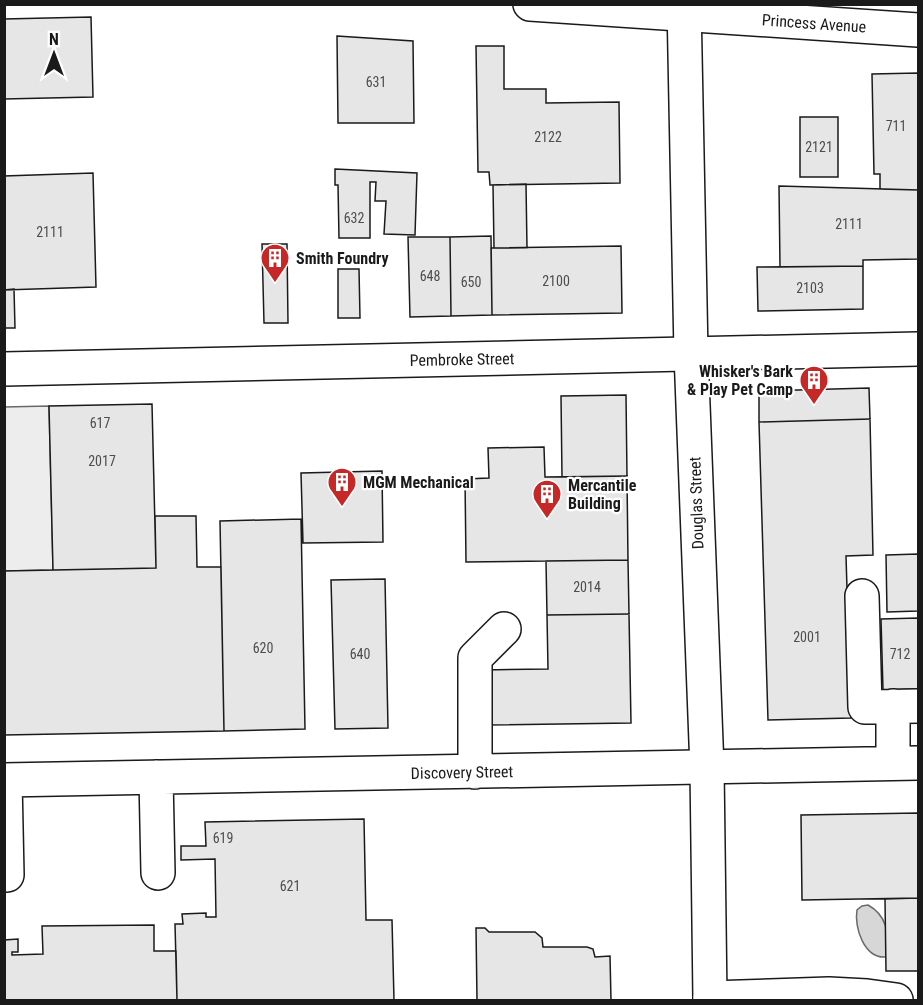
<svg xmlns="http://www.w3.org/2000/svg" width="923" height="1005" font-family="'Roboto Condensed',sans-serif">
  <rect width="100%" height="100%" fill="#fff"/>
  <!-- built -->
  <path fill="#ededed" stroke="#6a6a6a" stroke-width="1.5" d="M49 406 53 570 5 571 4 407Z"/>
  <!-- water -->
  <path fill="#d7d7d7" stroke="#6a6a6a" stroke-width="1.5" d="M868 905C888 916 888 934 889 955L886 957C864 959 854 927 857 910L862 906Z"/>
  <!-- building -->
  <path fill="#e6e6e6" stroke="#1a1a1a" stroke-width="1.5" d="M91 17 93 97 4 99V19Z
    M337 36 413 41 414 123H338Z
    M476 46H504V89H546V103L619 102 620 183 490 185 489 172H478Z
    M918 73V190L880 189V174H874L872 74Z
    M800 117H838V177H800Z
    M335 169 417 173 415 235 384 234 386 201H375L376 182H370V238H339L338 185H335Z
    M93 173 96 287 4 290V176Z
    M526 184 527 248H494L493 185Z
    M779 186 918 190V259L863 260V266L780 267Z
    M491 236 492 315 451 316 450 237Z
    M408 237H450L451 316 410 317Z
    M262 244H287L288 323H264Z
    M621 246 622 313 492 315 491 248Z
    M863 266V309L758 311 757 267Z
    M338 269H359L360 318H338Z
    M14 289 15 328H4V290Z
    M869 388 870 419 759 422V391Z
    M626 395 627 476 562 477 561 396Z
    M152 404 156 568 53 570 49 406Z
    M870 419 873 555 846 556 851 718 768 720 759 422Z
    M544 447 545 477 627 476 628 560 466 562 465 479 489 478 488 448Z
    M382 471 383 542 303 543 301 473Z
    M155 516H196L197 567H221L224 731 4 735V571L156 568Z
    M301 519 305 729 224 731 220 521Z
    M918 554V611L887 612 886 555Z
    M628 560 629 614 547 615 546 561Z
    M385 579 388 728 335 729 331 580Z
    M629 614 631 723 484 725 483 670 548 669 547 615Z
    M918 618V689L883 690 881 619Z
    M918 813V898L802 900 801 815Z
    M364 819 366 920H392L394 1000H177L175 924H183L182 914 206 913V917H216L215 859 181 860V846H206L205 822Z
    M918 898V971H886L885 899Z
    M154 925V951H176L177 1000H4V940L18 939V952H12V955L43 954 42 926Z
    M476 928H485L489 932H535L542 938 543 947H587L593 949 595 957 610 956 611 1000H477Z"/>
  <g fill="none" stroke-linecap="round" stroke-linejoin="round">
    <!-- minor casing -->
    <g stroke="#1a1a1a" stroke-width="36">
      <path id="minor" d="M530 4 918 30
        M4 369 918 349
        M862 596 865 707 918 706
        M893 706V763
        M475 772V658L504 629
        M156 777 158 873
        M4 780 918 763
        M5 780 7 875
        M710 998 829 994 867 996 896 1000"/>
    </g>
    <!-- major casing -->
    <g stroke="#1a1a1a" stroke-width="36">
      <path id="major" d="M684 4 691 353 707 768 710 1000"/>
    </g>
    <!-- minor -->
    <use href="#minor" stroke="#fff" stroke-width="33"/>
    <!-- major -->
    <use href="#major" stroke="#fff" stroke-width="33"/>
  </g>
  <!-- icons -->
  <defs>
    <g id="building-pin" transform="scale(1.5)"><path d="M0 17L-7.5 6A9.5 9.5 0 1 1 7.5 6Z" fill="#c62828" stroke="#fff"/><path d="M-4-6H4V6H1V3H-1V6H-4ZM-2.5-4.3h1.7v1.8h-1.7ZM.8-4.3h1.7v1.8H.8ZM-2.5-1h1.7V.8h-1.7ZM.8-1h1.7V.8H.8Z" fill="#fff"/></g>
  </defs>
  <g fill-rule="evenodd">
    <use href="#building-pin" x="275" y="258"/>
    <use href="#building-pin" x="814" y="380"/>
    <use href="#building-pin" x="342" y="482"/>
    <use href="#building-pin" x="547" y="494"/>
  </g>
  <g text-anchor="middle" stroke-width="4.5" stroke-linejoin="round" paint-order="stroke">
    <!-- number labels -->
    <g font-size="14" fill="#4d4d4d">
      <text x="376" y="87">631</text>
      <text x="896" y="131">711</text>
      <text x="548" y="142">2122</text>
      <text x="819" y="152">2121</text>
      <text x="354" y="223">632</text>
      <text x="849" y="229">2111</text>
      <text x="50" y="237">2111</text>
      <text x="430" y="281">648</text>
      <text x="556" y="286">2100</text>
      <text x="471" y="287">650</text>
      <text x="810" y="293">2103</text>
      <text x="100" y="428">617</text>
      <text x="102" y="466">2017</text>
      <text x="587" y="592">2014</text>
      <text x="807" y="642">2001</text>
      <text x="263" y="653">620</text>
      <text x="360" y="659">640</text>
      <text x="900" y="659">712</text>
      <text x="223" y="843">619</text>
      <text x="290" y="891">621</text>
    </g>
    <!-- street labels -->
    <g font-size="16" fill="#1a1a1a" stroke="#fff">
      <text transform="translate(814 23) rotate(4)" y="6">Princess Avenue</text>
      <text transform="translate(462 359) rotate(-1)" y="6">Pembroke Street</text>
      <text transform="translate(696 503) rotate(-92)" y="6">Douglas Street</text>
      <text transform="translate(462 772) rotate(-1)" y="6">Discovery Street</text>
    </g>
    <!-- poi labels -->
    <g font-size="16" font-weight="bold" fill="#1a1a1a" stroke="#fff" text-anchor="start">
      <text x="296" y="264">Smith Foundry</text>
      <text x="793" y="377" text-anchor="end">Whisker's Bark<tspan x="793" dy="18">&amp; Play Pet Camp</tspan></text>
      <text x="363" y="488">MGM Mechanical</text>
      <text x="568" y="491">Mercantile<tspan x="568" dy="18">Building</tspan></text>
    </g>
  </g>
  <!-- border -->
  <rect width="923" height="1005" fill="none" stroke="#1a1a1a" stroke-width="12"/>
  <!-- north arrow -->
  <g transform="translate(54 54)" stroke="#ffffff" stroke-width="4.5" paint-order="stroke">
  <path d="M0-4.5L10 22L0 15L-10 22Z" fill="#1a1a1a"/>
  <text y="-9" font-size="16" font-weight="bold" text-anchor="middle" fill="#1a1a1a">N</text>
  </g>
</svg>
